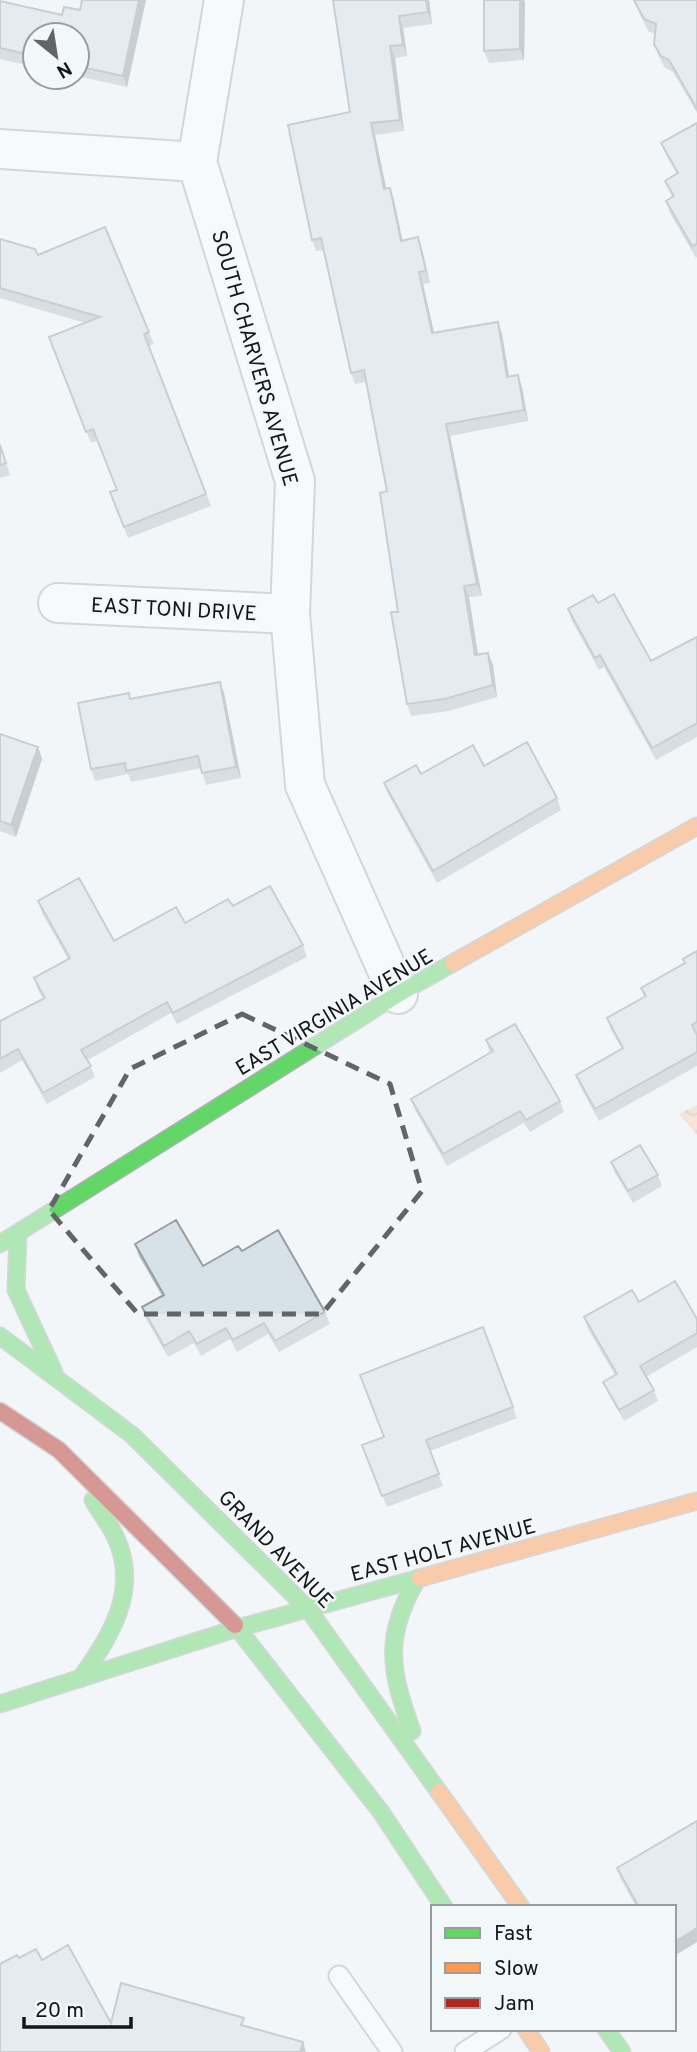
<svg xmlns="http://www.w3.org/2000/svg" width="697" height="2052" font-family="Overpass,sans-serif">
  <defs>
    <pattern id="water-waves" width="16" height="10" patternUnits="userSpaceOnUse" patternTransform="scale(1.75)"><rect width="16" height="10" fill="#f8ceb0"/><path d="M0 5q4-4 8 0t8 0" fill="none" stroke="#d4b097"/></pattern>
  </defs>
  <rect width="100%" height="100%" fill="#f3f6f8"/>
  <!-- water -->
  <path fill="url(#water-waves)" d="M697 1105V1135L679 1114Z"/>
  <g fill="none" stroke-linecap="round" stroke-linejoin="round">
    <!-- lane casing -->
    <g stroke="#afb1b3" stroke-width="23">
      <path id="lane" d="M339 1976 392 2052
        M465 2052 501 2029"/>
    </g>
    <!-- street casing -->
    <g stroke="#afb1b3" stroke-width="42">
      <path id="street" d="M224 0 197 162 295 481 290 614 305 785 398 994
        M0 149 197 162
        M58 603 290 614"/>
    </g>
    <!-- fast casing -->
    <g stroke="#afb1b3" stroke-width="19">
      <path id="fast" d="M18 1233 16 1290 54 1372
        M0 1244 398 994 453 963
        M0 1336 132 1435 308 1609 439 1792
        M235 1625 381 1812 444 1907
        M80 1679C110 1638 140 1590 116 1538 110 1524 100 1513 93 1500
        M0 1704 238 1628 420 1578
        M412 1731C390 1670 383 1636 418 1578
        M606 2029 622 2052"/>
    </g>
    <!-- slow casing -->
    <g stroke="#afb1b3" stroke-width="19">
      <path id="slow" d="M453 963 697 826
        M420 1578 697 1501
        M439 1792 521 1907
        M526 2029 541 2052"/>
    </g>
    <!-- jam casing -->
    <g stroke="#afb1b3" stroke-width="19">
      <path id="jam" d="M0 1411 59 1450 235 1625"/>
    </g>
    <!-- lane -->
    <use href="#lane" stroke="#fdfefe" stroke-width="19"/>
    <!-- street -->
    <use href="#street" stroke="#fdfefe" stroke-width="38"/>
    <!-- fast -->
    <use href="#fast" stroke="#63d668" stroke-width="16"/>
    <!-- slow -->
    <use href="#slow" stroke="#ff974d" stroke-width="16"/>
    <!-- jam -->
    <use href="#jam" stroke="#b3261e" stroke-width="16"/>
  </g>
  <!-- wall -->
  <path fill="#b8c2c8" d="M146 0 127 87 77 76V35H35V67L0 59V1L62 15 80 10Z
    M333 0H429L432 24 403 28 407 56 395 58 404 131 375 135 386 189 390 188 394 200 402 240 422 249 430 283 423 284 434 333 502 334 509 377 522 387 528 421 450 436 482 596 469 597 478 655 493 665 497 697 449 711 411 716 407 704 387 491 367 382 355 384 351 373 324 250 316 251 312 240 350 112Z
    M520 0H524L525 3 524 60 489 63 484 51Z
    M633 0H697V113L673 72 665 68 658 55 654 44 655 34 648 31Z
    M697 123V257L696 258 670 213 666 201 672 197 665 181 677 174 666 155 661 143Z
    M0 239 38 255 149 332 154 344 149 346 211 506 128 538 110 492 117 490 98 441 91 443 49 337 85 323 0 298Z
    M0 443 10 475 0 478Z
    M598 603 651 661 697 637V737L656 760 604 667 599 670 572 621 568 609Z
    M129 693 131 699 224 693 241 778 206 785 201 768 131 782 128 774 95 781 91 769Z
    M0 734 38 747 42 759 16 837 0 831Z
    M484 766 557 798 561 810 437 883 388 794 384 783 421 774Z
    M38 901 114 941 185 923 233 906 303 945 307 957 177 1024 171 1013 88 1060 95 1077 47 1104 22 1060 0 1073V1021L43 999 38 990 34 978 68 959 42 913Z
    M697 951V1066L599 1121 580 1086 576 1075 622 1049 611 1030 607 1018 644 997 641 988 684 964 683 959Z
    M486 1040 560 1101 564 1112 530 1132 524 1123 447 1166 415 1110 411 1099 490 1053Z
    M611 1162 658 1175 662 1186 633 1203 615 1173Z
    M135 1244 203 1266 242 1251 325 1312 330 1324 279 1352 268 1334 237 1352 230 1339 201 1356 194 1343 168 1357 146 1319 142 1307 162 1296 139 1256Z
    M639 1302 697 1319V1347L646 1377 654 1390 658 1401 624 1421 608 1393 603 1382 615 1375 588 1329 584 1317Z
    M483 1327 517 1418 430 1451 443 1486 387 1507 362 1445 383 1437Z
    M697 1821V1942L674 1956V1907H636L621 1879 617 1868Z"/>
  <!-- shaded-wall -->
  <path fill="#969ea2" d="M139 0H146L127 87 123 76Z
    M426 0H429L432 24 428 12Z
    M520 0H524L525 3 524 60 520 49Z
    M399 16 403 28 407 56 403 45Z
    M390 46 395 58 404 131 400 120Z
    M371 123 375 135 389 201 384 189Z
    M390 188 394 200 405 252 401 241Z
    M418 237 422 249 430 283 426 271Z
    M419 272 423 284 437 345 432 333Z
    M498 322 502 334 511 389 507 377Z
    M518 375 522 387 528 421 524 410Z
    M446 424 450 436 482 596 477 584Z
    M464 586 469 597 480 667 475 655Z
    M488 653 493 665 497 697 493 685Z
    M220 682 224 693 241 778 236 767Z
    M38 747 42 759 16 837 11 825Z
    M697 1928V1942L674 1956V1942Z
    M303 2042 306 2052H300Z"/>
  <!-- building -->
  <path fill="#d6e1e8" stroke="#969ea2" stroke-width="2" d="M82 0H139L123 76 77 66V35H35V56L0 48V1L62 15 64 7 80 10Z
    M333 0H426L428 12 399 16 403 45 390 46 400 120 371 123 384 189 390 188 401 241 418 237 426 271 419 272 432 333 498 322 507 377 518 375 524 410 446 424 477 584 464 586 475 655 488 653 493 685 445 699 407 704 391 612H398L380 493 387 491 364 370 351 373 321 238 312 240 288 125 350 112Z
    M484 0H520V49L484 51Z
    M634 0H697V109L669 60 661 56 654 44 656 24 644 19Z
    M697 123V244L692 246 666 201 674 196 665 181 678 173 661 143Z
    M105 227 149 332 144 334 206 494 124 527 110 492 117 490 93 429 86 432 49 337 100 317 0 288V239L35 249 38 255Z
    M0 445 6 463 0 465Z
    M614 594 651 661 697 637V723L652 748 600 655 595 658 568 609 593 595 598 603Z
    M220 682 236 767 202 773 198 756 126 771 125 763 91 769 78 703 129 693 130 699Z
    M0 734 38 747 11 825 0 821Z
    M527 742 557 798 433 871 384 783 416 765 421 774 473 745 484 766Z
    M79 878 114 941 176 907 185 923 228 899 233 906 270 886 303 945 173 1013 167 1002 81 1050 91 1066 43 1093 18 1049 0 1059V1021L45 998 34 978 70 958 38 901Z
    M697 951V1022L692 1025 697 1035V1052L595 1109 576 1075 623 1048 607 1018 646 996 641 988 685 963 683 959Z
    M515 1024 560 1101 526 1120 520 1111 443 1154 411 1099 493 1051 486 1040Z
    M640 1145 658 1175 628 1191 611 1162Z
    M176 1220 203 1266 238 1246 242 1251 278 1230 325 1312 275 1341 264 1323 233 1340 226 1328 197 1344 189 1331 164 1346 142 1307 164 1295 135 1244Z
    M675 1281 697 1319V1333L640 1366 654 1390 619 1410 603 1382 617 1374 584 1317 632 1290 639 1302Z
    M483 1327 513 1407 426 1440 439 1474 382 1496 362 1445 384 1437 360 1375Z
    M697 1821V1928L674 1942V1907H639L617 1868Z
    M68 1945 111 2023 121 1983 244 2018 241 2025 303 2042 300 2052H0V1964L17 1955 19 1958 36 1949 42 1960Z"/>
  <!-- marked area -->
  <path d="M0 0H697V2052H0ZM242 1014 390 1084 422 1191 322 1314H138L49 1210 130 1069Z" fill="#f3f6f8" fill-opacity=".55" fill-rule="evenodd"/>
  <path fill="none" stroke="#626466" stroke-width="5" stroke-dasharray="14 9" stroke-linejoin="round" d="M242 1014 390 1084 422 1191 322 1314H138L49 1210 130 1069Z"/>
  <g text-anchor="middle" stroke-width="5" stroke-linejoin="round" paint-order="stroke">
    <!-- street labels -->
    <g font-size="21" fill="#141617" stroke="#f2f7f9">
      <text transform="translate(255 358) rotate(74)" y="7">SOUTH CHARVERS AVENUE</text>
      <text transform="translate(174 609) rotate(3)" y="7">EAST TONI DRIVE</text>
      <text transform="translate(334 1012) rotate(-31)" y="7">EAST VIRGINIA AVENUE</text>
      <text transform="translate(276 1549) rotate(46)" y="7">GRAND AVENUE</text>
      <text transform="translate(443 1550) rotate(-15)" y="7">EAST HOLT AVENUE</text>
    </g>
  </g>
  <!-- legend -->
  <rect x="431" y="1905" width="245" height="126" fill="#f2f7f9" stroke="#999d9f" stroke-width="2"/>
  <rect x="445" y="1928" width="35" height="10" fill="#63d668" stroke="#999d9f" stroke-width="2"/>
  <text x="494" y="1940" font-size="21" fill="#141617">Fast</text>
  <rect x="445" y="1963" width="35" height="10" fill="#ff974d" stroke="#999d9f" stroke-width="2"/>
  <text x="494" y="1975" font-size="21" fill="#141617">Slow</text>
  <rect x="445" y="1998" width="35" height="10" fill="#b3261e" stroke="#999d9f" stroke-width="2"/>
  <text x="494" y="2010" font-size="21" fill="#141617">Jam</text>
  <!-- north arrow -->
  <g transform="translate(56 56) rotate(150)"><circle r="33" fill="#f2f7f9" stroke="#999d9f" stroke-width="2"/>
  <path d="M0-5L12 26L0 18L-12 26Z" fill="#626466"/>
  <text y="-10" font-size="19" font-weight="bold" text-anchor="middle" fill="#141617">N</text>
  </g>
  <!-- scale -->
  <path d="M24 2017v10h107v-10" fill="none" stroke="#141617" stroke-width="3.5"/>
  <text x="35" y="2017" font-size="21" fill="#141617" stroke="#f2f7f9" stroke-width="5" paint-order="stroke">20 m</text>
</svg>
